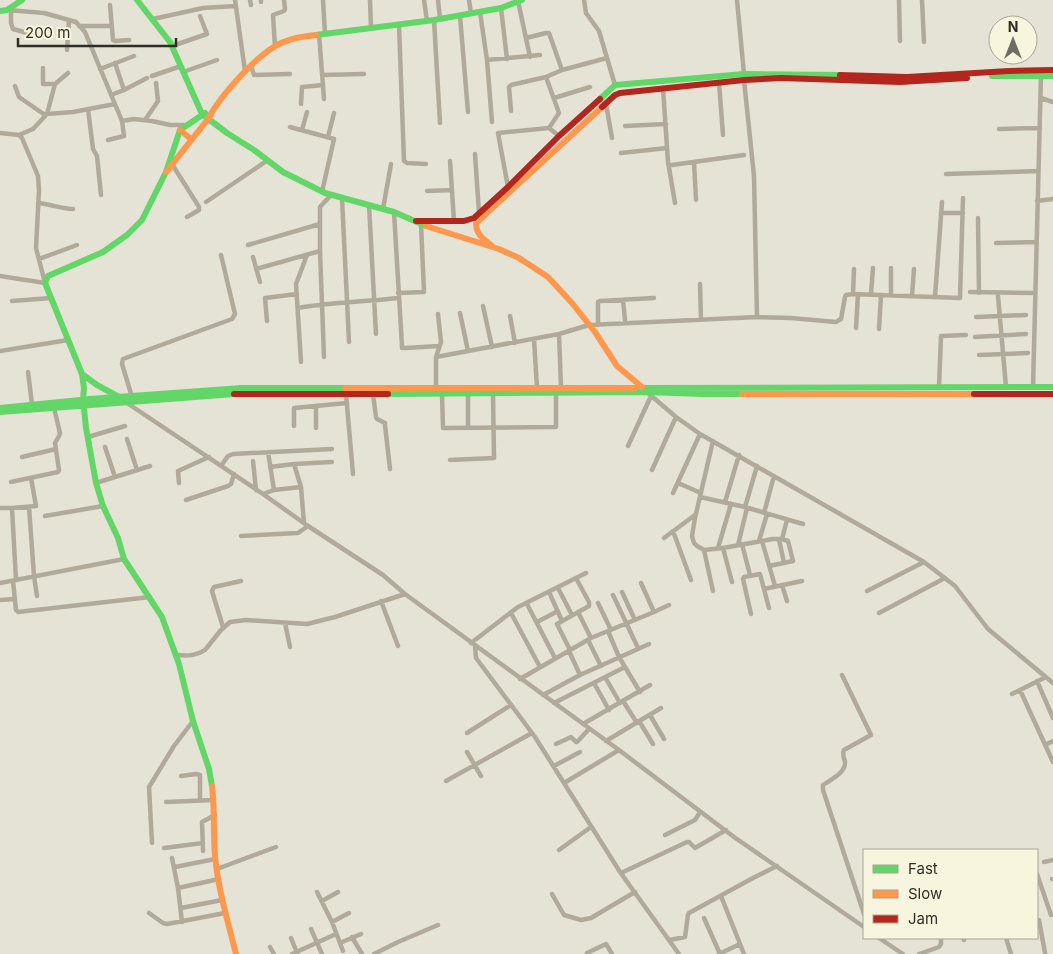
<svg xmlns="http://www.w3.org/2000/svg" width="1053" height="954" font-family="Inter,sans-serif">
  <rect width="100%" height="100%" fill="#e4e3d6"/>
  <g fill="none" stroke-linecap="round" stroke-linejoin="round">
    <!-- street -->
    <path stroke="#b1aa9a" stroke-width="4.5" d="M235 0 245 71
      M250 0 251 5
      M261 0V2
      M323 0 325 34
      M370 0 371 28
      M424 0 427 21
      M438 0 440 19
      M469 0 471 14
      M584 0 586 13 599 31 615 85
      M737 0 744 74
      M899 0 900 41
      M922 0 924 42
      M518 1 530 57
      M110 5 113 40 115 41 129 40
      M501 8 507 59
      M8 10 44 13 76 22 85 32 122 121 134 119 152 121 170 125H185
      M11 10V23L13 29 39 36
      M480 12 487 60 492 122
      M460 16 468 112
      M153 19 203 8 235 6
      M434 20 440 123
      M399 25 404 161 407 163 426 164
      M79 26H112
      M319 34 324 99
      M526 38 546 33H549L562 70
      M172 46 207 34 200 16
      M275 47 273 15 284 11 285 9 284 0
      M67 50 69 20
      M487 60 540 55
      M115 63 124 90
      M251 66 254 75 290 74
      M43 68V84H55
      M100 69 134 56
      M183 72 217 60
      M322 75 364 74
      M152 76 181 66
      M744 80 754 176 757 317
      M719 82 723 135
      M15 86 19 97 45 115
      M663 88 668 162 675 203
      M111 95 124 90 147 78
      M554 98 590 87
      M1041 98 1053 102
      M301 104 302 87 323 85
      M606 104 612 138
      M88 109 93 149 97 156 101 195
      M511 111 509 87 511 85 546 77
      M47 114 55 84 68 73
      M145 120 158 101 156 83
      M625 126 666 124
      M290 127 334 139 322 192
      M999 129 1040 128
      M302 130 307 112
      M0 133 19 135 22 138 38 176 39 190 36 248 45 283 0 276
      M19 135 33 129 47 114 73 112 115 104
      M559 136 549 128 559 113 546 77 562 70 607 58
      M328 137 334 113
      M108 140 124 136 122 121
      M621 153 667 148
      M475 154 479 213
      M450 161 454 221
      M694 162 696 200
      M172 164 199 207V210L187 217
      M669 165H672L744 155
      M946 174 1038 171
      M508 187 498 133 549 128
      M427 191 452 190
      M342 198 349 342
      M1037 201 1053 199
      M206 202 268 160
      M38 203C50 204 61 209 73 209
      M369 205 376 334
      M383 209 391 164
      M394 212 402 346V348H405L439 346
      M941 213H963
      M978 218 979 293
      M996 243 1036 242
      M248 245 320 224
      M253 257 260 282
      M39 259 77 245
      M256 269 320 251
      M700 284 701 320
      M970 292 1034 293
      M398 293 424 292 421 224
      M853 294 854 269
      M871 294 873 268
      M891 295V268
      M912 296 914 269
      M998 296 1006 387
      M935 297 942 202
      M623 300 625 320
      M12 301 51 298
      M483 306 492 347
      M298 308C331 302 365 302 398 298
      M460 313 468 351
      M510 316 515 343
      M976 317 1026 315
      M267 321 265 298 297 294
      M598 325V302L600 301 654 298
      M856 328 858 294
      M879 329 881 295
      M559 334 561 387
      M975 337 1026 334
      M534 339 537 388
      M0 351 68 340
      M979 355 1028 353
      M324 357 320 251V207L331 195
      M436 357 559 334 589 325 757 317 791 318 836 322 841 319 845 297 846 295 853 294 960 298 963 198
      M301 362 296 284 307 255
      M28 372 32 404
      M436 387V357L441 342 438 314
      M939 387 941 336 966 335
      M1033 387 1041 74
      M468 393V427
      M648 393 676 417 700 434 924 562 955 586 988 629 1053 683
      M346 394 353 474
      M373 394 376 417 377 419 385 423V425L390 469
      M442 394 443 428 554 427H556V393
      M132 397 122 364 123 359 232 319 235 314 221 255
      M127 403 263 494 308 526 383 575 405 594 619 750 734 837 864 927
      M316 406V428
      M294 426V408L347 403
      M88 437 125 426
      M127 439 137 470
      M713 441 695 518 692 536 694 543 697 546 704 550 723 548 773 539H782L788 541 793 561 769 566
      M628 446 651 396
      M105 447 115 477
      M268 452 274 490
      M22 457 56 449
      M450 460 494 458 493 393
      M253 461 256 490
      M294 464 301 487 304 523
      M221 466 228 456 233 454 332 449
      M270 467 294 464 332 462
      M652 470 676 417
      M11 482 58 472 59 470 55 443 59 436 60 433 54 408
      M96 483 150 466
      M179 483 178 471 209 457
      M678 483 701 493
      M673 493 700 434
      M263 494 274 490 301 487
      M700 497 745 507 803 524
      M186 500 228 486 231 484 234 474
      M725 502 739 455
      M29 507 34 576 37 596
      M745 507 757 466
      M0 508H12L36 506 31 478
      M12 508 16 580
      M764 513 774 476
      M45 516 103 506
      M673 531 691 580
      M241 536 298 533 308 526
      M664 538 695 515
      M779 539 784 563
      M782 539 787 520
      M759 541 767 514
      M762 541 775 586
      M742 544 750 575
      M738 545 747 508
      M718 548 731 504
      M723 548 732 582
      M704 550 713 591
      M13 581 16 610 18 612 150 597
      M0 583 124 559
      M641 583 654 612
      M782 585 787 601
      M558 588 572 615
      M764 589 802 581
      M867 591 924 562
      M549 592 562 621
      M622 592 635 620
      M613 595 638 648
      M0 600 15 599
      M381 601 398 646
      M598 603 611 630
      M527 604 555 658
      M578 612 591 638
      M511 613 540 667
      M879 613 945 578
      M751 614 743 579 744 577 760 574 769 608
      M537 622 558 611
      M285 623 290 647
      M223 627 212 591 214 587 241 581
      M608 631 619 657 640 692
      M588 640 601 666
      M471 643 518 607 586 573
      M475 646 476 658 535 737 620 872 679 954
      M570 650 557 624 589 606V602L576 578
      M569 651 580 675
      M176 655C187 656 196 656 205 650L221 630 230 622 246 620 307 624 335 617 405 594
      M842 675 871 735 844 750C842 756 844 757 845 762 846 773 830 780 823 785V790L864 914
      M605 677 620 703
      M520 679 591 638 654 612 669 605
      M1037 681 1053 718
      M594 683 609 710
      M1020 690 1053 762
      M1012 694 1046 677
      M543 695 580 675 649 644
      M623 701 637 723
      M554 703 625 667
      M650 715 664 739
      M639 721 653 744
      M583 724 650 685
      M467 733 511 705
      M606 741 661 708
      M556 744 571 737 576 742H577L589 729
      M1045 745 1053 741
      M467 752 481 776
      M554 766 580 752
      M181 776 196 774 200 775V800
      M446 781 532 733
      M564 783 619 750
      M166 802 214 800
      M665 835 695 820 700 812
      M152 843 149 787 174 746 193 721
      M164 848 203 843
      M559 850 591 827
      M203 851 202 822 215 815
      M172 858 178 888 182 922
      M1044 862 1053 860
      M175 867 215 859
      M217 869 276 847
      M621 873 687 842H689L695 848 726 830
      M1037 874 1051 915
      M1052 879H1053
      M178 888 219 879
      M317 892 332 922 343 951
      M552 894 564 915 581 920 591 918 635 892
      M721 896 744 954
      M322 901 338 892
      M181 908 222 900
      M149 913 163 923 167 924 225 913
      M704 918 720 954
      M1039 920 1045 953
      M332 922 349 913
      M311 929 322 954
      M352 937 362 954
      M291 938 297 953
      M879 938 903 954
      M963 938 964 940
      M1006 938 1011 954
      M670 940 685 937 688 915 689 913 753 878 777 866
      M340 943 361 934
      M270 947 274 954
      M587 953 606 944 612 954
      M292 954 336 934
      M374 954 398 942 438 925
      M719 954 740 944
      M919 954 939 947 941 944V938"/>
    <!-- fast -->
    <path stroke="#63d668" stroke-width="6" d="M137 0 170 42 202 114 227 133 254 150 283 172 325 193 394 212 426 226
      M0 11 7 10 22 0
      M316 35 434 20 501 8 522 0
      M992 76H1053
      M600 99 615 85 744 74 840 75
      M82 374 84 388 83 399 86 428 96 483 103 506 118 538 124 559 162 617 179 664 193 721 209 769 212 786
      M635 388 1053 387
      M388 394 647 392 702 394H742
      M119 397 97 385 82 374 45 283 48 276 103 252 127 235 142 220 166 172 180 130 205 113
      M0 408 90 399 242 388H345
      M0 412 234 394"/>
    <!-- slow -->
    <path stroke="#ff974d" stroke-width="6" d="M180 130 191 139
      M166 172 208 119C220 96 257 54 281 43 292 38 304 36 316 35
      M426 226 499 249 519 258 548 277 572 303 595 332 617 366 642 387
      M491 245C483 239 476 234 476 223L602 107
      M345 388H635
      M742 394H974
      M212 786C215 809 213 832 215 856 218 889 228 922 236 954"/>
    <!-- jam -->
    <path stroke="#b3261e" stroke-width="6" d="M840 75 907 77 1009 71 1053 70
      M602 107 615 95 620 93 744 80 781 78 900 82 967 78
      M416 221H464L474 218 508 187 559 136 600 99
      M234 394H388
      M974 394H1053"/>
  </g>
  <!-- legend -->
  <rect x="863" y="849" width="175" height="90" fill="#f7f5dd" stroke="#a7a593"/>
  <rect x="873" y="865" width="25" height="8" fill="#63d668" stroke="#a7a593"/>
  <text x="908" y="874" font-size="15" fill="#2f2e25">Fast</text>
  <rect x="873" y="890" width="25" height="8" fill="#ff974d" stroke="#a7a593"/>
  <text x="908" y="899" font-size="15" fill="#2f2e25">Slow</text>
  <rect x="873" y="915" width="25" height="8" fill="#b3261e" stroke="#a7a593"/>
  <text x="908" y="924" font-size="15" fill="#2f2e25">Jam</text>
  <!-- north arrow -->
  <g transform="translate(1013 40)"><circle r="24" fill="#f7f5dd" stroke="#a7a593"/>
  <path d="M0-4L9 19L0 12L-9 19Z" fill="#6e6d63"/>
  <text y="-8" font-size="14" font-weight="bold" text-anchor="middle" fill="#2f2e25">N</text>
  </g>
  <!-- scale -->
  <path d="M18 38v8h158v-8" fill="none" stroke="#2f2e25" stroke-width="2.5"/>
  <text x="25" y="38" font-size="15" fill="#2f2e25" stroke="#f7f5dd" stroke-width="4" paint-order="stroke">200 m</text>
</svg>
